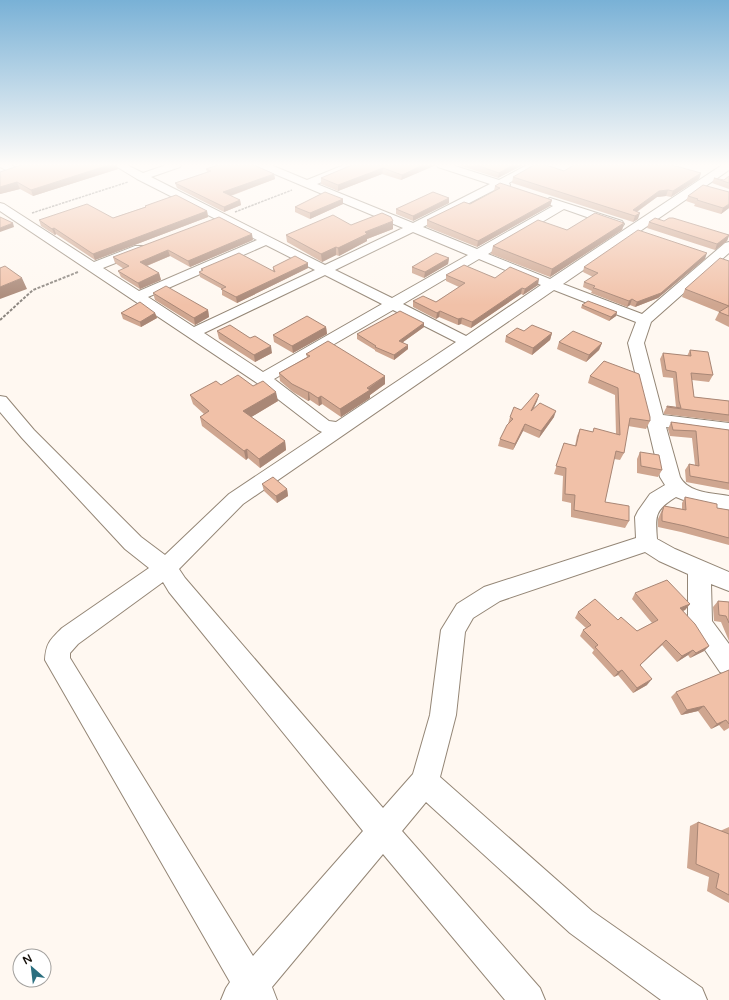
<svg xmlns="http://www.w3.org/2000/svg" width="729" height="1000" font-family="'Varela Round',sans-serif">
  <rect width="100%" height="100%" fill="#fff8f1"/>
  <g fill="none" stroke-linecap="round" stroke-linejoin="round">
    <!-- minor casing -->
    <g stroke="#948676" stroke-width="2">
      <path id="minor" d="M0 165H11L19 170 18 172H10L0 167Z
        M114 165H127L143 173 166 165H181L180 167 151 177 325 265 403 228 258 167 257 165H271L307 180 344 165H358L357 167 317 184 413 223 490 184 438 167 437 165H452L499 180 527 165H540L509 183 510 185 509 187H500L423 227 477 249 553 206 546 203 544 201 550 198 622 221 624 224 622 227 618 228 564 209 488 254 550 279 722 165H729V170L563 284 642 314 725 243 729 242V253L651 322 644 343 663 415 729 423V435L666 427 680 477C688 493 713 493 729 496V512L691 503 676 497C655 510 655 515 657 539L675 549 729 572V591L711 584 712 621 729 644V676L720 672 692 631 688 624V574L659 561 645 552 500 601 473 618 465 632 456 715 440 777 592 911 702 988 707 1000H661L570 933 426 802 402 831 540 988 545 1000H505L383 854 272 987 277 1000H221L226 988 230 982 45 660C46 643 50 640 62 628L149 568 125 549 22 438 0 412V396L6 397 34 430 141 537 165 555 229 494 322 432 318 430 257 383 0 211V203L4 204 94 262 135 246H143L145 249 143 252 103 268 139 291 257 240 137 179ZM413 232 468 255 392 298 335 270ZM266 245 315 270 194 327 148 297ZM479 259 541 285 466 336 403 304ZM325 275 382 304 263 372 204 333ZM554 290 636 322 628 343 660 477 665 485 650 494 638 511 635 517 636 538 484 587 457 604 441 630 430 715 413 774 383 808 185 578 179 569 243 504ZM393 310 456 342 336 422 329 421 274 379ZM163 582 169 592 363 831 253 956 70 658V653L78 644Z"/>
    </g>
    <!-- path-far1 -->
    <path stroke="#8b857f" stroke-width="1.5" stroke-dasharray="2.5 1" stroke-linecap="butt" d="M235 212 292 190
      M32 213 128 182"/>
    <!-- path -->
    <path stroke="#8b857f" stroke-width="2" stroke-dasharray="3 1.5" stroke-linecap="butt" d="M0 320 33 290 78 272"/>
    <!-- minor -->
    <use href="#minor" fill="#fff" fill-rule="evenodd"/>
  </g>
  <!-- wall -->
  <path fill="#cfa690" d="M352 165H436L401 180 382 174 338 191 321 184V178Z
    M458 165H523L498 178Z
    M118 169 33 196 20 189 0 194V172Z
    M206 169 274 174 275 179 231 196 240 200 241 205 224 212 177 188 175 183 207 172Z
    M564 171 701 173 699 179 671 197 666 196 657 197 637 212 638 219 633 222 512 183 513 177Z
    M729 176V189L712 183 714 178 724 180Z
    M495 186 552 200 550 206 477 247 427 227V220L470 204 494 191Z
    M688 196 729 208 721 214 694 206 695 204 686 201Z
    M449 198V203L413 221 396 214V209Z
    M343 199V204L310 219 295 212V207Z
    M145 206 207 211 208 217 95 260 56 234 55 235 41 226 39 220 113 218 145 207Z
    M664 221 729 235V236L727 241 715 250 647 228 649 222Z
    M624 223 622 230 550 277 491 254 493 246 567 230Z
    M351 225 393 229 367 239V241L339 256 336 255 322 262 287 242 286 235Z
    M253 240 190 267 170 256 147 266 159 273 161 280 140 289 121 277 118 271 124 269 115 263 113 257Z
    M449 258 448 264 424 278 412 273V267Z
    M705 259 658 298 635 307 630 305 627 307 591 293 592 291 583 287 584 282 593 277 583 272 584 267Z
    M729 261V327L715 320 719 312 682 297 685 289Z
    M308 263V268L237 303 222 295V289L200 277 199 272 202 271 201 269 273 271V267Z
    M446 275 495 278 538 285 523 295 521 294 471 328 461 324 458 325 439 317 436 319 413 307V301L436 302 459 287 446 281Z
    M153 293 208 310 209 317 195 325 155 300Z
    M582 305 617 312 616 316 609 321 581 308Z
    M121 313H155L157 318 141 327 123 319Z
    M424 323V327L403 342 408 349 394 360 375 351V350L357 339V334Z
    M326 327 327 334 293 353 274 342 273 335Z
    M217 331 272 353 255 362 219 339Z
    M524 331 552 333 550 340 532 355 505 342 506 336Z
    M559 342 602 343 599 350 586 362 557 349Z
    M690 350 713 375 709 382 692 380 694 397 729 401V422L664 414V412L667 406 676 407 673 378 663 377 660 359 663 353 687 356Z
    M306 354 385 376V384L370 395V398L341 417 322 404 319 406 310 400 308 401 293 392 280 381 279 373 307 357Z
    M604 361 650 421 646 429 628 426 624 453 620 460 614 459 605 502 629 521 625 528 571 517V503L562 501 563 476 554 474 564 443 575 446 577 436 580 429 593 432 616 434 615 395 588 383 590 376Z
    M221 385 253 386 278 401 251 417 285 441 286 450 260 468 248 458 246 460 202 426 200 417 204 414 193 404 190 395Z
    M539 395 537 401 533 409 554 417 539 438 523 431 513 450 498 446 500 439 508 424 510 417 521 410Z
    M671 422 729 430V490L686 482 685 470 689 464 695 465 692 438 670 436 668 429Z
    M640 452 662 470 658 477 637 473V459Z
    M262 484 287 489 288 496 277 503 264 491Z
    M685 497 717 508 729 510V545L681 532 658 527V519L661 512 664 506 682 509V503Z
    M635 593 690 604 685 610 683 611 709 646 704 651 690 658 688 655 677 662 662 645 640 665 647 685 633 693 618 675 614 677 592 653 594 650 580 636 583 630 586 628 575 618 578 612 618 620 637 631 652 623 632 599Z
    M718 601 729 602V641L721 622 714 621 713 607Z
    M729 670V729V728L724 731 719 725 711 729 698 711 681 715 671 697 676 692Z
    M698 822 720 831 729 827V903L707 891 709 877 687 868 690 826Z"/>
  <!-- shaded-wall -->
  <path fill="#a98776" d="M109 165H117L118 169 33 196 31 190Z
    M423 165H436L401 180 402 175Z
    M513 165H523L498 178 499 173Z
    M383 168 382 174 338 191V185Z
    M701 173 699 179 671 197 673 191Z
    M274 174 275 179 224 198 223 192Z
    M17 182 20 189 0 194V187Z
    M668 190 666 196 657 197 632 215 633 210 659 191Z
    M449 198V203L413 221V216Z
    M343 199V204L310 219V213Z
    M240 200 241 205 224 212V207Z
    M552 200 550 206 477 247 478 241Z
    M729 204V208L721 214 723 208Z
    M207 211 208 217 95 260 93 254Z
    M640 213 638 219 633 222 635 216Z
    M393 221V229L367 239V241L339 256 338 248 365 232Z
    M13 223 14 227 0 232V228Z
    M624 223 622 230 550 277 552 269Z
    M54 228 56 234 55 235 52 229Z
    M252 234 253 240 190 267 188 261Z
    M729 235 727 241 715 250 717 244Z
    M336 247V255L322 262 321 254Z
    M168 250 170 256 141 268 140 262Z
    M707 253 705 259 658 298 635 307 637 302Z
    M449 258 448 264 424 278 425 272Z
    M308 263V268L237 303 236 297Z
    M159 273 161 280 140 289 138 283Z
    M22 278 27 289 0 299V287Z
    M539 279 538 285 523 295 525 289Z
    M522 288 521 294 471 328 472 322Z
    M632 299 630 305 627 307 629 301Z
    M208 310 209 317 195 325 194 318Z
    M440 311 439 317 436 319 437 313Z
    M617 312 616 316 609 321 611 317Z
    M155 313 157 318 141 327 140 322Z
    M462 318 461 324 458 325V319Z
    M424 323V327L399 345V341Z
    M326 327 327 334 293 353 292 346Z
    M552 333 550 340 532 355 533 348Z
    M602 343 599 350 586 362 589 355Z
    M408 345V349L394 360V355Z
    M271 346 272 353 255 362 254 355Z
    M385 376V384L370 395V398L341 417 340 409Z
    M276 392 278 401 245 421 243 411Z
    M308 392H309L310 400 308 401Z
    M539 395 537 401 529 418 531 411Z
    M321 396 322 404 319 406 318 398Z
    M556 411 554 417 539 438 541 431Z
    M525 424 523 431 513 450 515 444Z
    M285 441 286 450 260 468 259 459Z
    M247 449 248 458 246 460 244 451Z
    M287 489 288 496 277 503 276 496Z
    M690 604 685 610 675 614 680 608Z
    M666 640 662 645 635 670 640 665Z
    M709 646 704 651 690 658 696 653Z
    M693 650 688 655 677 662 682 656Z
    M622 670 618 675 614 677 618 672Z
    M652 679 647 685 633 693 637 688Z
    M704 706 698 711 681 715 687 710Z
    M726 720 719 725 711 729 717 724Z"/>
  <!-- building -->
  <path fill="#f1c1a8" stroke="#a98776" d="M21 165H109L31 190 17 182 0 187V172Z
    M218 165H254L274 174 223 192 240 200 224 207 175 183 211 171 206 169Z
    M352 165H423L402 175 383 168 338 185 321 178Z
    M476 165H513L499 173Z
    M534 165H546L564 171 574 165H672L701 173 673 191 668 190 659 191 633 210 640 213 635 216 513 177Z
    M729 176V183L714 178 724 180Z
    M500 183 552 200 478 241 427 220 464 202 470 204 500 188 495 186Z
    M703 185 729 192V204L723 208 697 200 698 199 688 196Z
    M325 192 343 199 310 213 295 207Z
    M433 192 449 198 413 216 396 209Z
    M176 195 207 211 93 254 54 228 52 229 39 220 87 204 113 218 146 207 145 206Z
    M382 213 391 217 393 221 365 232 367 234 338 248 336 247 321 254 286 235 333 215 351 225Z
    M595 213 624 223 552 269 493 246 538 220 567 230Z
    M0 217 13 223 0 228Z
    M219 217 252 234 188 261 168 250 140 262 159 273 138 283 118 271 129 266 113 257Z
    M655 218 664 221 669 218H673L729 235 717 244 649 222Z
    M638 230 707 253 661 293 637 302 632 299 629 301 594 288H593L595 286 584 282 598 273 584 267Z
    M239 253 275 272 273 267 295 256 308 263 236 297 221 289 226 287 199 272 203 270 201 269Z
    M436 253 449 258 425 272 412 267Z
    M720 258 729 261V316L719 312 729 306 685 289Z
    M464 265 495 278 510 267 539 279 525 289 522 288 472 322 462 318 458 319 440 311 437 313 413 301 423 296 436 302 465 283 446 275Z
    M5 266 22 278 0 287V268Z
    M166 286 208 310 194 318 153 293Z
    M588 301 617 312 611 317 582 305Z
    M140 302 155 313 140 322 121 313Z
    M400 311 424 323 399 341 408 345 394 355 375 347 376 346 357 334Z
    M307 316 326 327 292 346 273 335Z
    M230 325 250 338 255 336 271 346 254 355 217 331Z
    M532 325 552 333 533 348 506 336 517 328 524 331Z
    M573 331 602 343 589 355 559 342Z
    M328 341 385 376 367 388 370 390 340 409 321 396 318 398 309 392H308L292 384 279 373 310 356 306 354Z
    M690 350 708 352 713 375 691 373 694 397 729 401V415L667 407V406L681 408 679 401 676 372 666 370 663 353 691 356Z
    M604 361 639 374 650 417V421L630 418 624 453 616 451 605 502 629 506V521L574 510 575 495 565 494 566 468 556 466 564 443 576 446 580 429 593 432 594 428 620 435 618 388 590 376Z
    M238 375 253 386 263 381 276 392 243 411 285 441 259 459 247 449 244 451 200 417 209 411 190 395 216 381 221 385Z
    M536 393 539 395 531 411 540 403 556 411 541 431 525 424 515 444 500 439 507 425 513 419 510 417 514 407 521 410Z
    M671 422 729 430V483L690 476 689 464 699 466 696 431 673 430Z
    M640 452 659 455 662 470 641 466Z
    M273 477 287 489 276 496 262 484Z
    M685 497 717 504V508L729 510V538L685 526 662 521V513L664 506 686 510Z
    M667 580 690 604 680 608 695 624 709 646 696 653 693 650 682 656 666 640 640 665 652 679 637 688 622 670 618 672 595 647 598 645 583 630 591 625 578 612 595 599 618 620 621 617 637 631 658 620 635 593Z
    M718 601 729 602V623L726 616 719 615Z
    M729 670V724L726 720 717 724 704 706 687 710 676 692Z
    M698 822 729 834V895L716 888 719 874 696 864Z"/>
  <!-- sky -->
  <linearGradient id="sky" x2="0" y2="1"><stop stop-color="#79b1d6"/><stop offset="0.54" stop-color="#fffcf9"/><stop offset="1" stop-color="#fffcf9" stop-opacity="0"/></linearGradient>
  <rect width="729" height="305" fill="url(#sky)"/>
  <!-- north arrow -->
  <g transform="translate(32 968) rotate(332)"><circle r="19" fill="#ffffff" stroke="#a3a19e"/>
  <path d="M0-3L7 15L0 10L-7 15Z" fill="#2b6f7f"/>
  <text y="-6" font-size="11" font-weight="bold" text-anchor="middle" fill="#18130d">N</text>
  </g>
</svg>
